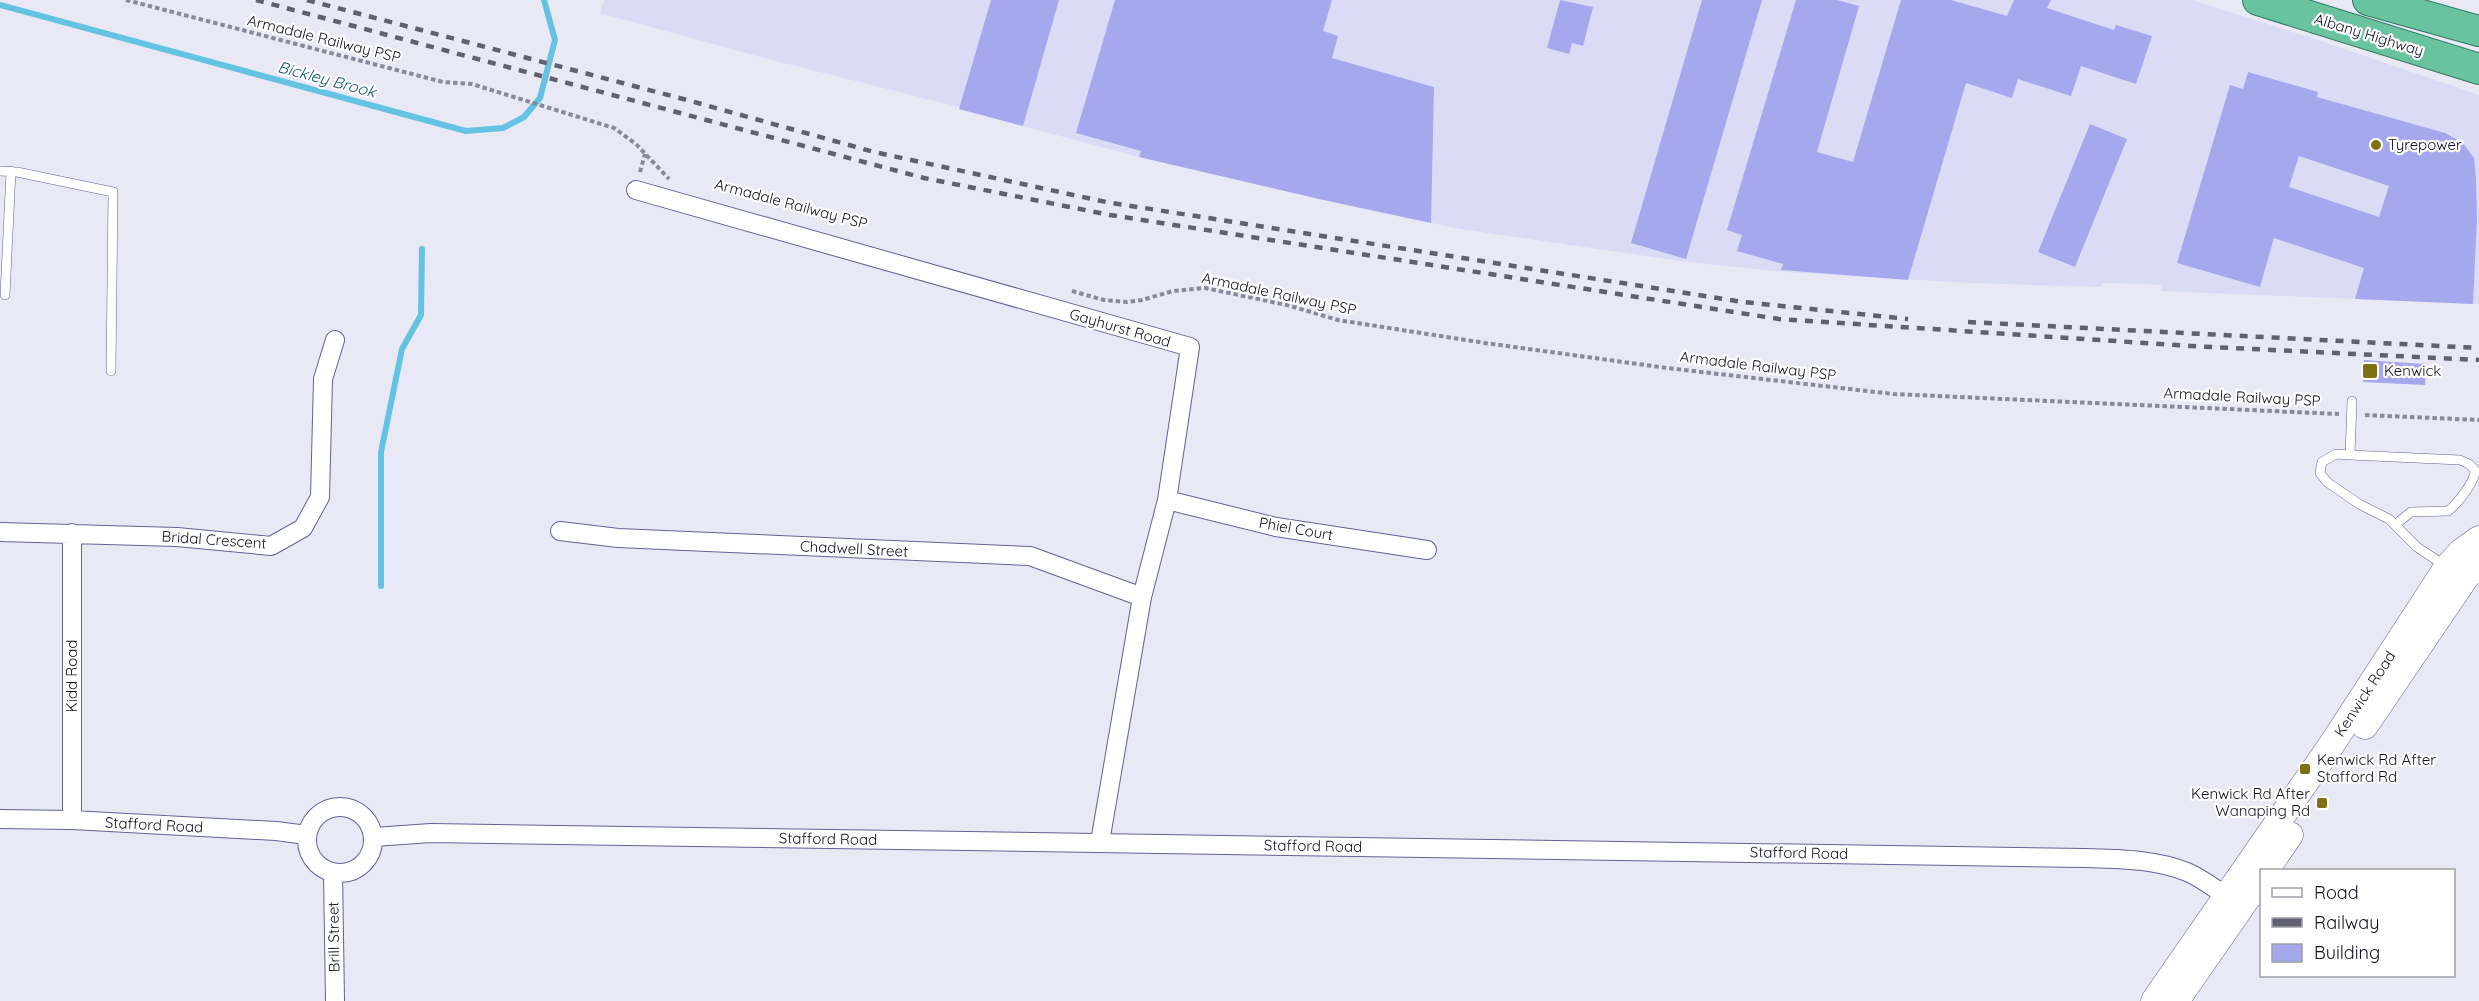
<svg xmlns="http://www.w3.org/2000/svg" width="2479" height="1001" font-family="Quicksand,sans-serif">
  <rect width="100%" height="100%" fill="#e8e9f5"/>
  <!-- built -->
  <path fill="#dadcf6" d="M604 0H2192L2324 42 2479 95V304L2161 291V285L2145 284 2102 283 2101 287 1971 283 1785 272 1687 262 1460 229 1319 199 1139 157 959 109V107L768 59 600 13Z"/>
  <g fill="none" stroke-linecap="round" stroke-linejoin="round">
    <!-- stream -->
    <path stroke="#64c2e2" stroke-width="6" d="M0 5 466 131 503 128 524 117 540 98 555 40 544 0
      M381 586V452L402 349 421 315 422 249"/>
  </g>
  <!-- building -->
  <path fill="#a6a8ee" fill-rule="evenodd" d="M991 0H1059L1023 126 959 109Z
    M1115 0H1332L1323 31 1338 36 1332 58 1434 87 1431 223 1319 199 1139 157 1141 151 1076 133Z
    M1560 0 1593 7 1583 46 1572 43 1569 54 1547 48Z
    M1702 0H1762L1686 259 1631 243Z
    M1796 0H1837L1859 6 1817 152 1853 162 1901 0H1951L2007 16 2014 0H2051L2047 8 2114 30 2116 25 2152 36 2136 84 2081 66 2071 96 2018 79 2012 98 1966 83 1908 280 1781 270 1783 264 1737 251 1742 235 1727 230Z
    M2248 72 2318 92 2317 97 2445 133 2463 143 2474 158 2476 178 2477 219 2473 304 2355 299 2364 268 2274 238 2260 287 2177 263 2230 85 2243 89ZM2299 156 2389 186 2379 217 2289 187Z
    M2090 124 2127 139 2075 267 2038 252Z
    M2364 360 2426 364 2425 385 2363 382Z"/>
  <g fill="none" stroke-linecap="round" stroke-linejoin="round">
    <!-- service casing -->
    <g stroke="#616295" stroke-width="10">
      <path id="service" d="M0 171 17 172 113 192 111 371
        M5 295 11 171
        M2350 455 2352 401
        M2396 524 2411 512 2448 511C2457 504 2476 481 2475 470L2469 464 2460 460 2350 455 2336 454 2322 462 2320 473 2327 482 2359 504 2389 519 2417 547 2444 565"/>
    </g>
    <!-- minor casing -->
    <g stroke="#616295" stroke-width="20">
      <path id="minor" d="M636 190 1190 347 1167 500 1142 597 1100 842
        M1167 500 1276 527 1427 550
        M560 531 618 538 1030 556 1142 597
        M0 532 177 537 271 546 303 528 320 497 323 379 335 340
        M307 840a33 33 0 1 1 66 0a33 33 0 1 1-66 0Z
        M0 819 72 820 276 831 307 835
        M72 820V533
        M374 837 431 833 2085 858C2120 859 2154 859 2187 872 2204 879 2219 892 2235 902
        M333 872 335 1001"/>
    </g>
    <!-- secondary casing -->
    <g stroke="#616295" stroke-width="27">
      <path id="secondary" d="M2365 726 2466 577 2479 565
        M2266 870 2290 835
        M2154 1001 2332 744 2447 567 2462 551 2479 539
        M2176 1001 2262 877"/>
    </g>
    <!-- trunk casing -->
    <g stroke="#317b63" stroke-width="32">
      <path id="trunk" d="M2258 0 2479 69
        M2368 0 2479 31"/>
    </g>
    <!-- path -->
    <path stroke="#898a99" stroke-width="4" stroke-dasharray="4.5 3" stroke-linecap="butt" d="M126 0 443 82 472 84 614 128 636 144 669 179
      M640 172 645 154
      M1072 291 1104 300 1127 302 1142 300 1173 291 1205 288 1287 305 1338 320 1485 343 1667 368 1893 394 2339 414
      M2365 415 2479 420"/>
    <!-- service -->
    <use href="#service" stroke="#fff" stroke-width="9"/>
    <!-- minor -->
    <use href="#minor" stroke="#fff" stroke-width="18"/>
    <!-- secondary -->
    <use href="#secondary" stroke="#fff" stroke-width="26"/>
    <!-- trunk -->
    <use href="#trunk" stroke="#68c39e" stroke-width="30"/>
    <!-- rail -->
    <path stroke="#606071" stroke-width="4.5" stroke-dasharray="8 8" stroke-linecap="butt" d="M256 0 924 178 1110 215 1779 319 2191 346 2479 360
      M307 0 687 100 874 152 1106 202 1743 302 1908 319
      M1968 322 2479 348"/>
  </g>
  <!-- markers -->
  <g fill="#7d7213" stroke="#fff" stroke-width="2">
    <circle cx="2376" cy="145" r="6"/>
    <rect x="2362" y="363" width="16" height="16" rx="3"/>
    <rect x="2299" y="763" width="12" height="12" rx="3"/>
    <rect x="2316" y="797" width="12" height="12" rx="3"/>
  </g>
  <g text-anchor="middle" stroke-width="4.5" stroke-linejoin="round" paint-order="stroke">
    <!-- street labels -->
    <g font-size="15" fill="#101024" stroke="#fff">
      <text transform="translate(2369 35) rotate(17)" y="5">Albany Highway</text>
      <text transform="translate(324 39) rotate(14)" y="5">Armadale Railway PSP</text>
      <text transform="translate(791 204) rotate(15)" y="5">Armadale Railway PSP</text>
      <text transform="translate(1279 294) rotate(12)" y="5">Armadale Railway PSP</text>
      <text transform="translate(1120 328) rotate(16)" y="5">Gayhurst Road</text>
      <text transform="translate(1758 366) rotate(7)" y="5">Armadale Railway PSP</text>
      <text transform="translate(2242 397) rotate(3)" y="5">Armadale Railway PSP</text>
      <text transform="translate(1296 529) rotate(10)" y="5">Phiel Court</text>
      <text transform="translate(214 540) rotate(4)" y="5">Bridal Crescent</text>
      <text transform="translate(854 549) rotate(3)" y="5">Chadwell Street</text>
      <text transform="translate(72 676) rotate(-90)" y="5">Kidd Road</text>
      <text transform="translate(2365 694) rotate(-57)" y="5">Kenwick Road</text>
      <text transform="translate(154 825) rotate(3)" y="5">Stafford Road</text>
      <text transform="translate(828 839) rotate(1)" y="5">Stafford Road</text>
      <text transform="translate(1313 846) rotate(1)" y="5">Stafford Road</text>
      <text transform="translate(1799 853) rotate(1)" y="5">Stafford Road</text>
      <text transform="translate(334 937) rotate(-91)" y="5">Brill Street</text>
    </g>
    <!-- poi labels -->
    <g font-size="15" fill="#101024" stroke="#fff" text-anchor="start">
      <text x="2388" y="150">Tyrepower</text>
      <text x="2384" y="376">Kenwick</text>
      <text x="2317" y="765">Kenwick Rd After<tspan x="2317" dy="17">Stafford Rd</tspan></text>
      <text x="2310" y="799" text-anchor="end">Kenwick Rd After<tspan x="2310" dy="17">Wanaping Rd</tspan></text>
    </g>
    <!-- water labels -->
    <g font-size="16" font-style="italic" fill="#0d5c72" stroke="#fff">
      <text transform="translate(327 79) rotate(15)" y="6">Bickley Brook</text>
    </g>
  </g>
  <!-- legend -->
  <rect x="2260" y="869" width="195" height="108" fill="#ffffff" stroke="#9f9fa7" stroke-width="1.5"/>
  <rect x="2272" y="888" width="30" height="9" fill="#ffffff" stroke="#9f9fa7" stroke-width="1.5"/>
  <text x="2314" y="899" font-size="18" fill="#101024">Road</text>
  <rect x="2272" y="918" width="30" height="9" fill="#606071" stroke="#9f9fa7" stroke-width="1.5"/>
  <text x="2314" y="929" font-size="18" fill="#101024">Railway</text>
  <rect x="2272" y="944" width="30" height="18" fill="#a6a8ee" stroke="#9f9fa7" stroke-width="1.5"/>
  <text x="2314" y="959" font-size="18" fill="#101024">Building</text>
</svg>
